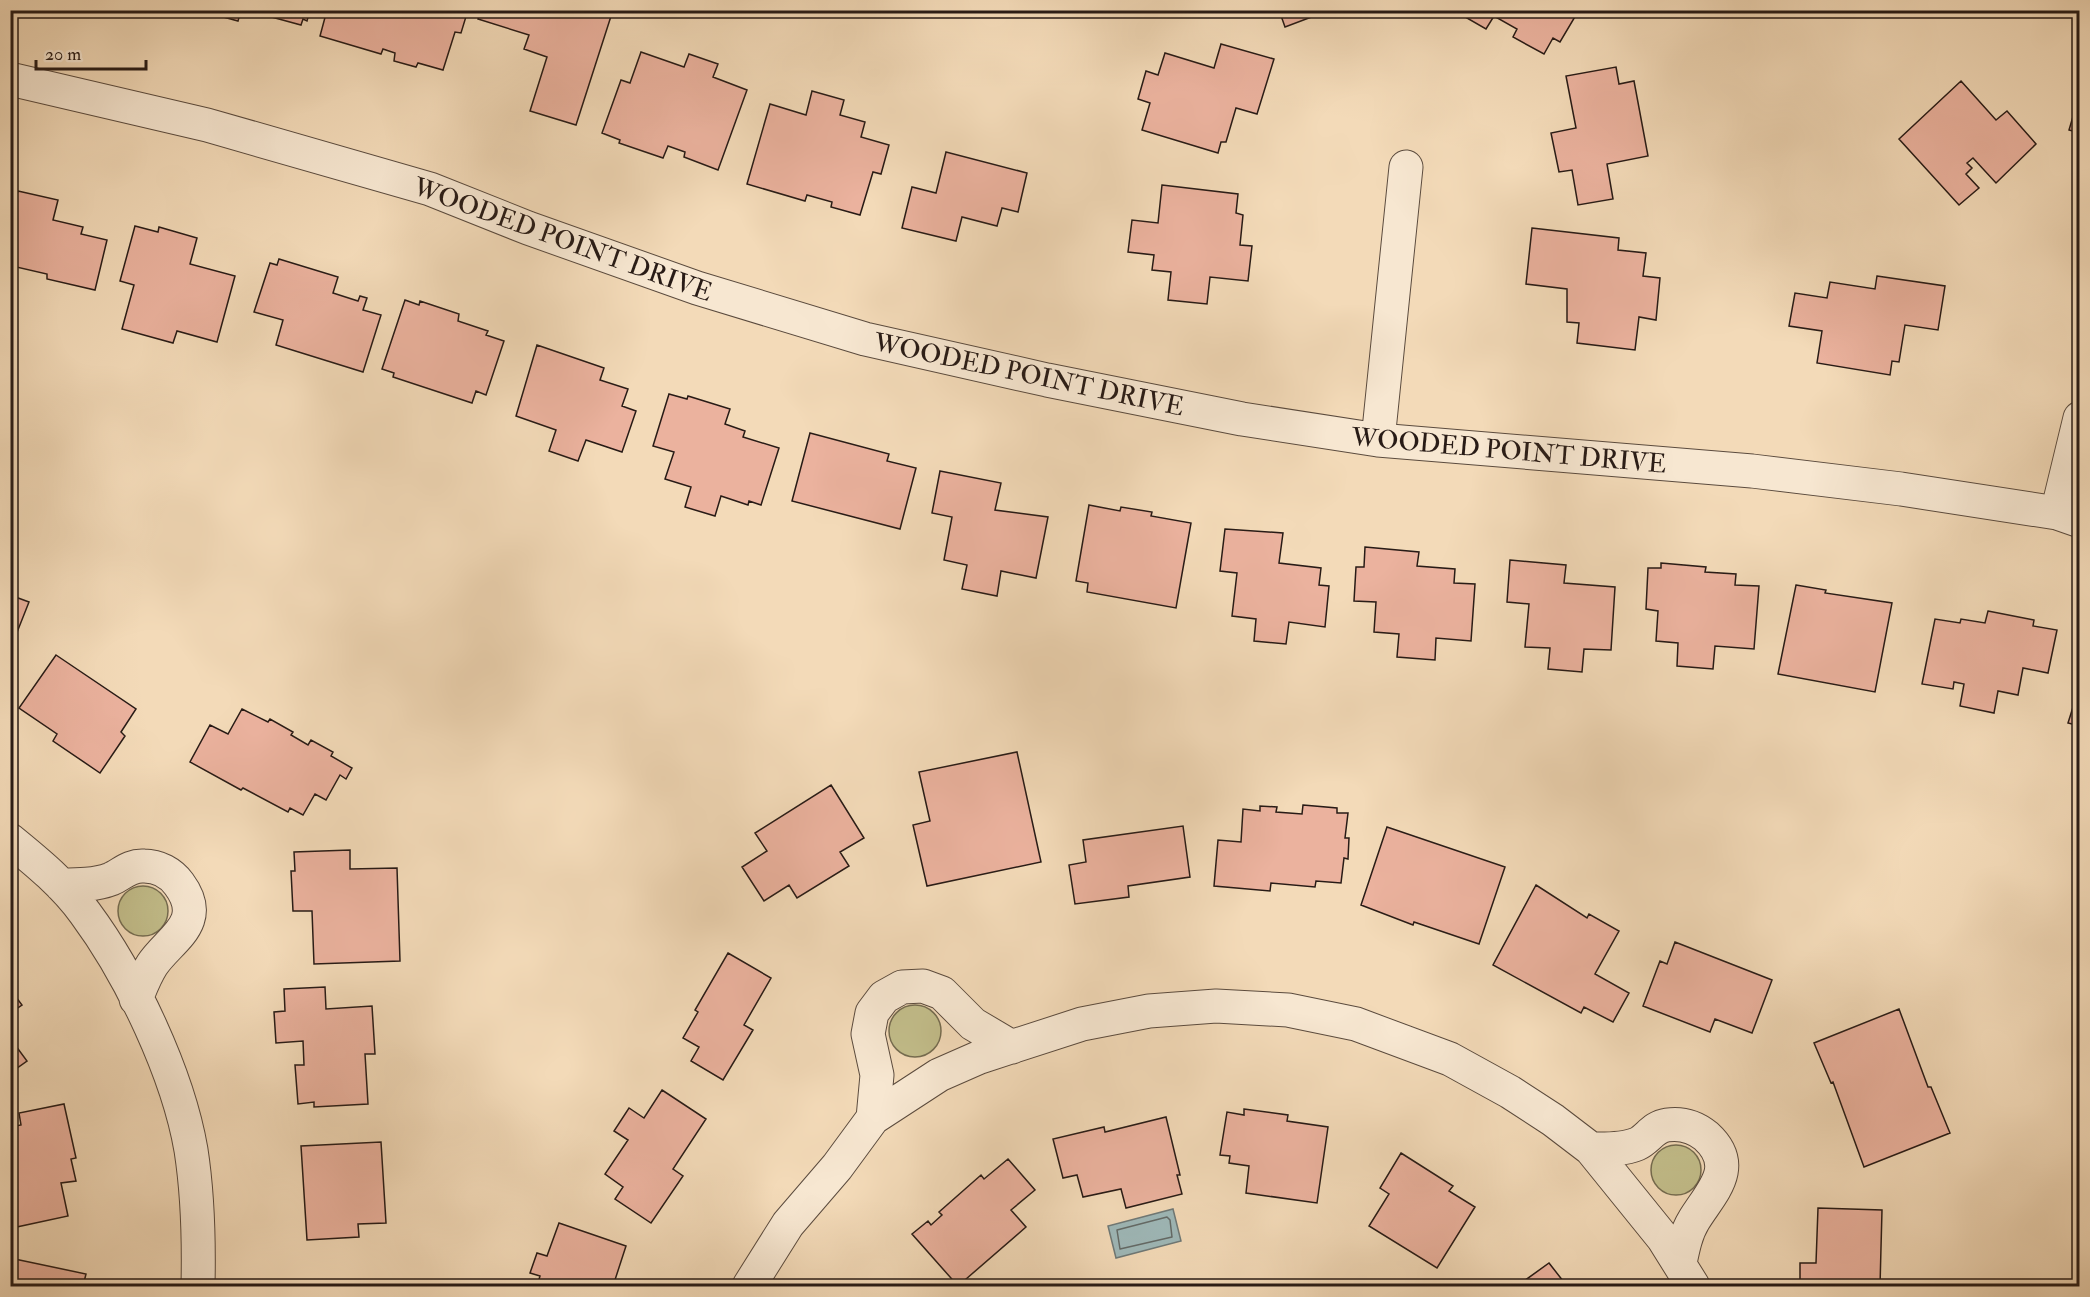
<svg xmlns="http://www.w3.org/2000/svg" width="2090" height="1297" font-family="'IM FELL Double Pica',serif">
  <rect width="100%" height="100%" fill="#f3dab8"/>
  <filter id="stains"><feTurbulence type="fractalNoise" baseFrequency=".00333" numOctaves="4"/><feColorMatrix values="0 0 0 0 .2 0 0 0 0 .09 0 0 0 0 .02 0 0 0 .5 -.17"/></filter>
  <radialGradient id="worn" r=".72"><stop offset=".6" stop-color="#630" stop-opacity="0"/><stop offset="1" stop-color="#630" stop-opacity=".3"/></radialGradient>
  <!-- green -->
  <path fill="#c2bd8a" stroke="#756c50" stroke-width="1.5" d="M118 911a25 25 0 1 1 50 0a25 25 0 1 1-50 0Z
    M889 1031a26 26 0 1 1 52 0a26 26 0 1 1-52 0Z
    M1651 1170a25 25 0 1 1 50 0a25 25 0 1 1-50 0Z"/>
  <!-- water -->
  <path fill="#9eb8b8" stroke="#6f7977" stroke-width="1.5" d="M1173 1209 1181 1241 1116 1258 1108 1226Z"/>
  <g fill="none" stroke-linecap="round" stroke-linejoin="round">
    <!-- shore -->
    <path stroke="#636a67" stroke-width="1.5" d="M1167 1217 1170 1220 1172 1237 1120 1249 1117 1230Z"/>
  </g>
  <!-- building -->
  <path fill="#ebb29e" stroke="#281b16" stroke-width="1.5" d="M198 10H241L238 21Z
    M246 10H310L307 21 303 19 301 25Z
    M327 10H468L461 33 455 32 443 70 418 63 416 67 394 61 395 53 383 49 381 54 320 36Z
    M481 10H613L576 125 530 111 547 57 524 49 529 35 478 19Z
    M1279 10H1330L1285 27Z
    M1453 10H1579L1560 42 1553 38 1544 54 1513 37 1517 29 1494 16 1486 29Z
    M1221 44 1274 59 1257 114 1236 108 1226 142H1221L1218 153 1142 130 1150 103 1138 99 1146 71 1158 75 1165 53 1214 68Z
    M641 52 684 67 689 54 718 64 713 77 747 90 718 170 684 157 685 152 668 146 663 158 619 143 620 140 602 133 621 80 630 83Z
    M1616 67 1619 84 1634 81 1648 156 1607 164 1613 199 1578 205 1572 170 1559 172 1551 133 1576 128 1566 76Z
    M1961 81 1996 120 2007 111 2036 144 1996 183 1973 158 1967 163 1972 168 1966 174 1979 188 1959 205 1899 139Z
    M812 91 844 100 840 115 865 122 861 137 889 145 881 174 873 172 860 215 831 207 832 202 807 195 805 201 747 184 770 104 806 115Z
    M2080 93V133L2069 130Z
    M946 152 1027 173 1018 212 1002 208 997 226 962 217 956 241 902 228 912 187 936 193Z
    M1162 185 1238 194 1236 213 1243 215 1240 245 1252 246 1248 281 1210 277 1207 304 1168 300 1171 272 1152 270 1154 255 1128 252 1132 220 1158 223Z
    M18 191 58 200 53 220 83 227 81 234 107 240 95 290 47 279V274L12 266 16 248 10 247V200L15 201Z
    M135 226 158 232 159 227 197 238 190 264 235 276 217 342 177 331 173 343 122 329 134 285 120 281Z
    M1532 228 1619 238 1618 250 1646 253 1643 276 1660 278 1656 320 1639 317 1635 350 1577 343 1579 323 1567 322V289L1526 284Z
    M279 259 338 277 333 293 358 301 360 296 367 298 363 310 381 315 363 372 276 345 283 320 254 312 270 263 277 265Z
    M1877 276 1945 286 1938 330 1905 325 1899 362 1892 361 1890 375 1817 363 1822 331 1789 326 1795 293 1827 298 1830 282 1875 289Z
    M405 300 419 305 420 301 459 314 458 321 488 331 486 335 504 341 486 395 476 391 472 403 393 377 394 373 382 369Z
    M537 345 604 368 600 380 628 389 622 406 636 411 622 452 586 440 578 461 549 451 556 430 516 416Z
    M669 394 687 399 688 396 730 409 725 424 745 431 743 437 779 448 761 505 749 501 748 505 721 496 715 516 685 507 691 487 665 479 674 452 653 446Z
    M810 433 889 454 887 461 916 468 900 529 792 501Z
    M940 471 1001 483 995 510 1048 517 1036 578 1001 571 997 596 962 589 967 565 944 560 952 517 932 513Z
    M1089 505 1120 511 1121 507 1152 512 1151 516 1191 523 1176 608 1087 592 1088 583 1076 581Z
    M1225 529 1283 533 1279 563 1321 568 1319 585 1329 586 1325 627 1289 622 1286 644 1254 641 1256 619 1232 616 1237 573 1220 571Z
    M1365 547 1419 552 1417 566 1455 569 1454 583 1475 584 1471 641 1436 638 1435 660 1397 657 1399 634 1374 632 1376 602 1354 601 1356 567H1364Z
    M1510 560 1566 565 1564 583 1615 587 1611 650 1584 649 1582 672 1548 669 1550 648 1525 647 1529 604 1507 602Z
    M1661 563 1706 567 1705 572 1736 574 1735 585 1759 586 1754 649 1715 646 1713 669 1677 666 1678 643 1656 641 1658 611 1646 609 1648 568H1661Z
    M1796 585 1826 590 1825 593 1892 603 1875 692 1778 674Z
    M10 595 29 602 12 645 10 644Z
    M1988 611 2034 620 2033 626 2057 630 2048 673 2023 668 2018 695 1998 691 1994 713 1960 706 1964 684 1954 682 1953 689 1922 684 1935 619 1960 623 1961 619 1985 623Z
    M56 655 136 709 121 732 125 736 100 773 53 741 57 734 19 708Z
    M2080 685V726L2068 723Z
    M242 709 268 722 270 719 293 732 291 735 308 745 311 740 333 752 331 756 352 768 346 779 340 775 326 800 315 794 303 815 290 808 288 812 243 788 241 790 190 762 210 725 228 734Z
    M1017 752 1041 862 927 886 913 825 930 821 919 772Z
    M831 785 864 838 840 852 849 866 797 898 789 885 764 901 742 867 767 851 755 833Z
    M1303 805 1337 808V813H1348L1345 838H1349L1348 859 1344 858 1341 883 1316 881 1315 887 1271 883 1270 891 1214 886 1218 840 1241 842 1243 809 1260 811V806L1277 807 1276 812 1302 814Z
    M1183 826 1190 877 1128 886 1129 897 1075 904 1069 865 1086 862 1083 840Z
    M1387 827 1505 867 1479 944 1414 922 1413 925 1361 905Z
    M350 850V869L397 868 400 961 314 964 312 911H293L291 871H295L294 852Z
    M1536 885 1587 918 1589 914 1619 931 1595 974 1629 993 1613 1022 1584 1007 1581 1013 1493 965Z
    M1675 942 1772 980 1752 1033 1715 1019 1710 1032 1643 1006 1660 961 1667 964Z
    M728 953 771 978 744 1025 753 1030 723 1080 691 1061 699 1047 683 1038 698 1012 695 1010Z
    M325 987 326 1009 372 1006 375 1054H365L368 1104 314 1107V1102L298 1104 295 1065H304L303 1041 276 1043 274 1012 285 1011 284 989Z
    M10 989 22 1005 10 1013Z
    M1899 1009 1928 1087H1931L1950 1133 1864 1167 1833 1082 1831 1083 1814 1043Z
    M10 1038 27 1061 10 1073Z
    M662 1090 706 1119 673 1169 683 1176 651 1223 615 1199 623 1187 605 1174 628 1140 614 1131 629 1108 644 1118Z
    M64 1104 76 1158 71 1159 76 1181 61 1183 68 1216 12 1228 10 1127 21 1125 19 1113Z
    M1244 1109 1288 1115 1287 1121 1328 1127 1317 1203 1246 1193 1249 1166 1229 1163 1230 1156 1220 1155 1227 1112 1244 1115Z
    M1166 1117 1180 1175H1177L1182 1194 1126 1208 1121 1189 1083 1197 1077 1175 1063 1178 1053 1139 1104 1127 1105 1132Z
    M381 1142 386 1223 358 1224 359 1237 307 1240 301 1146Z
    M1401 1153 1453 1186 1449 1191 1475 1207 1437 1268 1369 1226 1389 1194 1380 1188Z
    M1008 1159 1035 1190 1011 1210 1026 1227 958 1286 912 1234 928 1221 931 1225 942 1215 939 1212 981 1175 984 1179Z
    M1818 1208 1882 1210 1880 1286H1800V1263H1816Z
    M559 1223 626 1246 613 1286H537L540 1276 530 1273 537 1253 547 1256Z
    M10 1258 86 1274 83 1286H10Z
    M1549 1263 1567 1286H1517Z"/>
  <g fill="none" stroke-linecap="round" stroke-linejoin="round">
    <!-- minor casing -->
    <g stroke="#5b4b3e" stroke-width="35">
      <path id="minor" d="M10 79 207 125 430 189 528 228 697 288 865 339 1047 380 1242 419 1378 440 1752 471 1901 489 2057 513 2080 521
        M1378 440 1406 167
        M2057 513 2080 418
        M10 840C37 862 65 885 85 913 131 975 178 1074 191 1150 198 1195 199 1241 198 1286
        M61 885C77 885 96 885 111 879 122 874 130 865 144 866 158 866 171 873 179 884 208 923 169 939 152 965 145 976 141 987 136 999
        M873 1118 877 1075 868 1034 872 1013 884 997 902 987 923 986 942 993 973 1024 1012 1047
        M1591 1149C1605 1149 1623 1150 1637 1144 1648 1139 1653 1127 1667 1125 1681 1123 1695 1127 1706 1136 1740 1167 1711 1192 1694 1220 1686 1233 1683 1248 1680 1263
        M749 1286 788 1224 837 1167 873 1118 939 1075 980 1057 1082 1024 1149 1011 1216 1006 1288 1010 1356 1024 1450 1059 1510 1092 1553 1120 1591 1149 1663 1238 1693 1286"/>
    </g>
    <!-- minor -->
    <use href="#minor" stroke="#f7e7d1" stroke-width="33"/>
  </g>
  <g text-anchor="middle" stroke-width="5" stroke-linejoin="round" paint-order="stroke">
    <!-- street labels -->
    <g font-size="26" fill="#281b16" stroke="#f7e7d1">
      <text transform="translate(563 239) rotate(20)" y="9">WOODED POINT DRIVE</text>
      <text transform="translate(1029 374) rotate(12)" y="9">WOODED POINT DRIVE</text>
      <text transform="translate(1509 450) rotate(5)" y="9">WOODED POINT DRIVE</text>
    </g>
  </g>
  <!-- margin -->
  <rect width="2090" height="1297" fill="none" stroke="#f3dab8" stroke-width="36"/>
  <rect x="12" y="12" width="2066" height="1273" fill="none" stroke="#281b16" stroke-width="3"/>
  <rect x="18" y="18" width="2054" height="1261" fill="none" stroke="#281b16" stroke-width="1.5"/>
  <!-- scale -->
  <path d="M36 60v9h110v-9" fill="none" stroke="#281b16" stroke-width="3"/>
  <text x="45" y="60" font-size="18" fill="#281b16" stroke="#f7e7d1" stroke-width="4.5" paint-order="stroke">20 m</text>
  <rect width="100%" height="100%" filter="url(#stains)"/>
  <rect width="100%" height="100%" fill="url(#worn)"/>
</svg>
